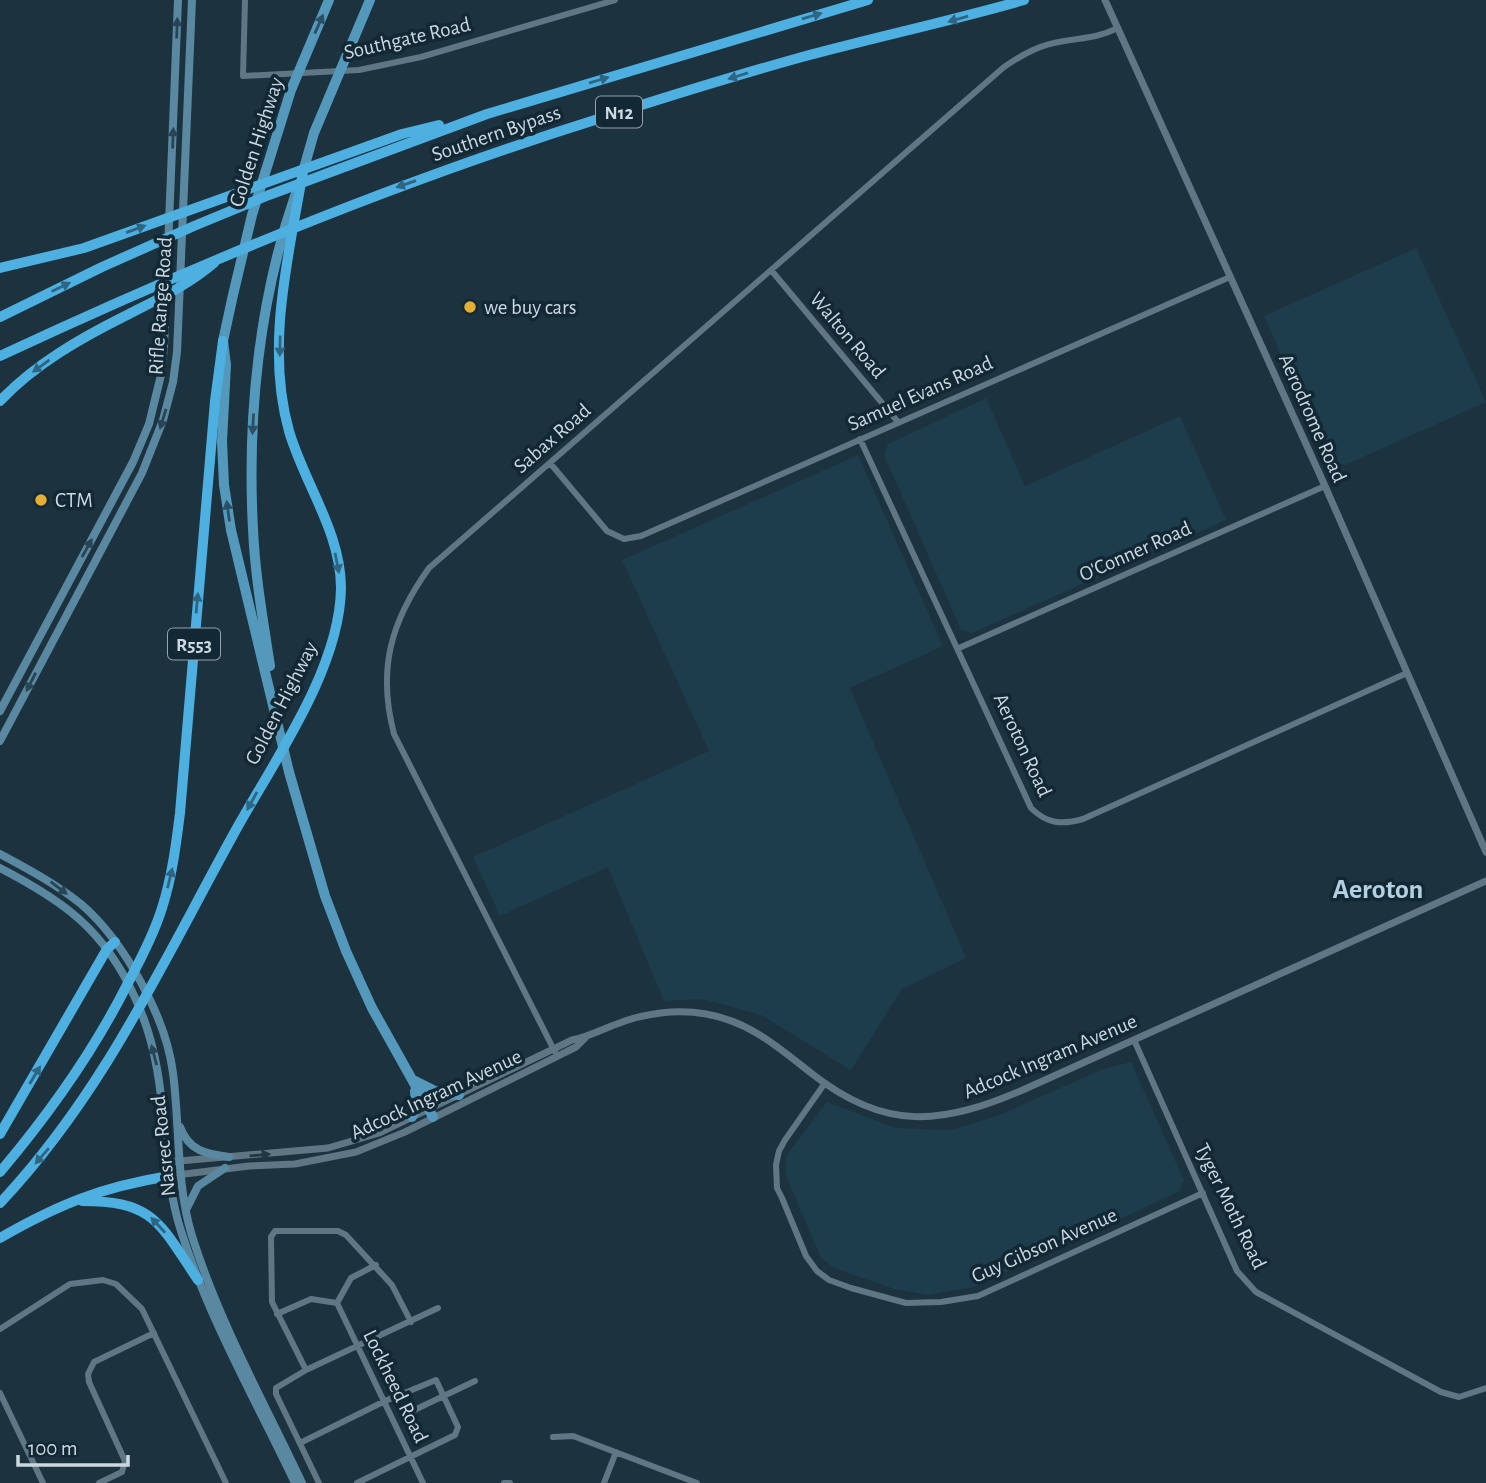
<svg xmlns="http://www.w3.org/2000/svg" width="1486" height="1483" font-family="'Alegreya Sans',sans-serif">
  <rect width="100%" height="100%" fill="#1c323f"/>
  <!-- built -->
  <path fill="#1d3c4c" d="M1416 248 1486 402 1345 465 1327 458 1264 316Z
    M986 398 1025 486 1180 416 1226 520 972 633 961 630 884 455 888 444Z
    M858 455 943 646 850 688 966 958 902 989 851 1070 761 1015 703 999 664 1001 608 867 500 916 473 857 709 751 622 560Z
    M1131 1062 1184 1180 1180 1191 974 1287 928 1295 894 1289 834 1268 821 1258 786 1176V1156L827 1102 896 1128 951 1130 997 1116 1103 1069Z"/>
  <g fill="none" stroke-linecap="round" stroke-linejoin="round">
    <!-- minor -->
    <path stroke="#5f7785" stroke-width="6" d="M245 0 243 76 359 70 421 57 615 0
      M771 270 898 422
      M860 439 1031 808C1047 824 1062 825 1083 819L1407 673
      M550 463 607 531 624 539 641 536 1230 277
      M959 648 1325 486
      M1134 1040 1237 1271 1256 1292 1441 1392 1459 1397 1486 1388
      M555 1052 394 734C377 669 391 621 429 568L1004 67C1019 57 1035 47 1054 43 1079 37 1093 40 1118 28
      M825 1083 785 1140 779 1151 776 1165 777 1188 782 1198 806 1256 817 1271 829 1280 851 1288 906 1303 941 1302 978 1296 1203 1193
      M337 1303 423 1483
      M337 1303 351 1278 376 1265
      M277 1314 311 1299 337 1303
      M0 1329 70 1284 103 1280 116 1284 142 1309 226 1483
      M306 1370 272 1302 271 1237 275 1231H338L346 1235 392 1285 411 1322
      M0 1393 43 1483
      M406 1414 475 1381
      M553 1437 573 1436 697 1483
      M300 1443 385 1401 436 1380 458 1427 455 1435 357 1483
      M99 1483 122 1472 125 1461 89 1382 88 1374 94 1362 154 1333
      M319 1483 276 1394V1388L306 1370 438 1308
      M504 1483H510
      M604 1483 616 1452"/>
    <!-- tertiary -->
    <path stroke="#5f7785" stroke-width="7" d="M1105 0 1325 486 1486 852
      M168 1162 328 1148 379 1133 572 1040C589 1037 602 1029 617 1024 644 1013 677 1009 706 1014 749 1021 779 1048 811 1073 886 1132 942 1125 1025 1089L1486 881
      M169 1176 249 1166 295 1164 356 1152 405 1132 576 1047 585 1038"/>
    <!-- secondary -->
    <path stroke="#5a88a1" stroke-width="8" d="M0 711 133 462 149 424 161 375 164 347 178 0
      M0 741 142 473 163 420 173 382 177 352 192 0
      M0 854C28 869 56 884 81 904 124 941 166 1017 173 1073 180 1127 176 1184 192 1236 219 1322 264 1402 302 1483
      M0 868C25 881 50 895 72 913 118 950 147 1011 157 1069 167 1123 164 1179 181 1231 209 1319 256 1401 295 1483
      M180 1127C189 1151 206 1154 229 1157
      M187 1208 198 1186 225 1168"/>
    <!-- primary -->
    <path stroke="#5499bc" stroke-width="10" d="M329 0 291 90 252 215 233 295 223 341 226 365 222 441 224 485 231 530 289 772 325 896 346 951 372 1008 433 1117
      M302 175 314 133 370 0
      M270 666C263 620 255 575 253 529 247 417 259 299 296 193
      M413 1080 441 1094 459 1095
      M412 1117 416 1107 415 1091"/>
    <!-- motorway -->
    <path stroke="#4db0e1" stroke-width="10" d="M0 268 84 248 402 134 439 125
      M0 317 102 267 194 226 269 195 487 114 868 0
      M0 356C195 265 393 183 598 119 666 97 734 76 802 57 876 37 951 21 1024 0
      M0 401C35 364 81 338 125 316 156 300 187 286 214 263
      M0 1134 107 949 115 942
      M0 1172C50 1113 94 1051 129 981 142 957 154 934 162 908 172 877 176 845 180 813L215 401 223 341
      M82 1201C155 1201 160 1224 198 1280
      M0 1203C102 1095 161 966 232 837 271 765 340 671 341 588 341 532 304 483 289 431 265 346 289 255 303 171
      M0 1238C59 1204 102 1187 169 1176"/>
  </g>
  <!-- one-way arrows -->
  <defs><path id="oneway-solid" d="M-6-.8H1V-3.2L6.5 0L1 3.2V.8H-6Z" transform="scale(1.75)"/></defs>
  <g fill="#2d6582">
    <use href="#oneway-solid" transform="translate(812 16) rotate(-16)"/>
    <use href="#oneway-solid" transform="translate(958 19) rotate(164)"/>
    <use href="#oneway-solid" transform="translate(738 76) rotate(163)"/>
    <use href="#oneway-solid" transform="translate(599 80) rotate(-17)"/>
    <use href="#oneway-solid" transform="translate(406 184) rotate(161)"/>
    <use href="#oneway-solid" transform="translate(136 229) rotate(-20)"/>
    <use href="#oneway-solid" transform="translate(61 287) rotate(-26)"/>
    <use href="#oneway-solid" transform="translate(280 346) rotate(91)"/>
    <use href="#oneway-solid" transform="translate(41 366) rotate(144)"/>
    <use href="#oneway-solid" transform="translate(337 563) rotate(79)"/>
    <use href="#oneway-solid" transform="translate(197 603) rotate(-85)"/>
    <use href="#oneway-solid" transform="translate(252 801) rotate(119)"/>
    <use href="#oneway-solid" transform="translate(170 878) rotate(-76)"/>
    <use href="#oneway-solid" transform="translate(35 1075) rotate(-59)"/>
    <use href="#oneway-solid" transform="translate(42 1156) rotate(131)"/>
    <use href="#oneway-solid" transform="translate(158 1225) rotate(-133)"/>
  </g>
  <g fill="#295064">
    <use href="#oneway-solid" transform="translate(319 24) rotate(-66)"/>
    <use href="#oneway-solid" transform="translate(253 424) rotate(93)"/>
    <use href="#oneway-solid" transform="translate(228 511) rotate(-98)"/>
  </g>
  <g fill="#284555">
    <use href="#oneway-solid" transform="translate(177 28) rotate(-88)"/>
    <use href="#oneway-solid" transform="translate(173 138) rotate(-88)"/>
    <use href="#oneway-solid" transform="translate(163 419) rotate(107)"/>
    <use href="#oneway-solid" transform="translate(87 548) rotate(-61)"/>
    <use href="#oneway-solid" transform="translate(31 682) rotate(117)"/>
    <use href="#oneway-solid" transform="translate(59 888) rotate(37)"/>
    <use href="#oneway-solid" transform="translate(154 1055) rotate(-105)"/>
  </g>
  <use fill="#213844" href="#oneway-solid" transform="translate(260 1155) rotate(-5)"/>
  <!-- markers -->
  <g fill="#e4ae35" stroke="#122834" stroke-width="2.5">
    <circle cx="470" cy="307" r="7"/>
    <circle cx="41" cy="500" r="7"/>
  </g>
  <g text-anchor="middle" stroke-width="7" stroke-linejoin="round" paint-order="stroke">
    <!-- shield labels -->
    <g fill="#122834" stroke="#94a3ac" stroke-width="2">
      <rect x="596" y="96.5" width="46" height="31" rx="5"/>
      <rect x="168" y="628.5" width="52" height="31" rx="5"/>
    </g>
    <g font-size="19" font-weight="bold" fill="#cbd8e0">
      <text x="619" y="119">N12</text>
      <text x="194" y="651">R553</text>
    </g>
    <!-- street labels -->
    <g font-size="21" fill="#cbd8e0" stroke="#122834">
      <text transform="translate(407 38) rotate(-13)" y="7">Southgate Road</text>
      <text transform="translate(496 133) rotate(-19)" y="7">Southern Bypass</text>
      <text transform="translate(256 142) rotate(-72)" y="7">Golden Highway</text>
      <text transform="translate(160 306) rotate(-86)" y="7">Rifle Range Road</text>
      <text transform="translate(848 335) rotate(50)" y="7">Walton Road</text>
      <text transform="translate(920 393) rotate(-24)" y="7">Samuel Evans Road</text>
      <text transform="translate(1313 418) rotate(66)" y="7">Aerodrome Road</text>
      <text transform="translate(552 438) rotate(-41)" y="7">Sabax Road</text>
      <text transform="translate(1135 551) rotate(-24)" y="7">O'Conner Road</text>
      <text transform="translate(281 703) rotate(-63)" y="7">Golden Highway</text>
      <text transform="translate(1023 745) rotate(65)" y="7">Aeroton Road</text>
      <text transform="translate(1050 1056) rotate(-23)" y="7">Adcock Ingram Avenue</text>
      <text transform="translate(436 1094) rotate(-25)" y="7">Adcock Ingram Avenue</text>
      <text transform="translate(163 1146) rotate(-96)" y="7">Nasrec Road</text>
      <text transform="translate(1231 1206) rotate(64)" y="7">Tyger Moth Road</text>
      <text transform="translate(1044 1245) rotate(-24)" y="7">Guy Gibson Avenue</text>
      <text transform="translate(396 1386) rotate(64)" y="7">Lockheed Road</text>
    </g>
    <!-- poi labels -->
    <g font-size="21" fill="#cbd8e0" stroke="#122834" text-anchor="start">
      <text x="484" y="314">we buy cars</text>
      <text x="55" y="507">CTM</text>
    </g>
    <!-- district labels -->
    <g font-size="28" font-weight="bold" fill="#b5d0e0" stroke="#122834">
      <text x="1378" y="898">Aeroton</text>
    </g>
  </g>
  <!-- scale -->
  <path d="M18 1455v10h110v-10" fill="none" stroke="#cbd8e0" stroke-width="3.5"/>
  <text x="28" y="1455" font-size="21" fill="#cbd8e0" stroke="#122834" stroke-width="5" paint-order="stroke">100 m</text>
</svg>
